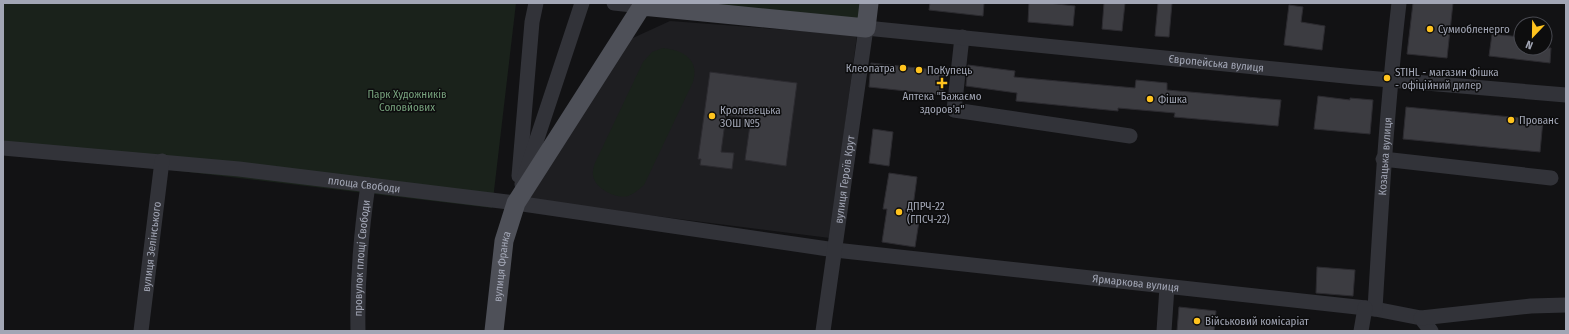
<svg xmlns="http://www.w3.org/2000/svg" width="1569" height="334" viewBox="0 0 1569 334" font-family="'Fira Sans Condensed',sans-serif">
  <rect width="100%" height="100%" fill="#121214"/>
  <path fill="#1e1e21" d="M670 21 857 35 830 238 529 200 622 43Z"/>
  <g fill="#1a221b">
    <path d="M3 3H516L492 208 3 150Z"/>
    <path d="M675 3H866L863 23Z"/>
    <path d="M663 48C683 50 700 60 693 82L644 185C639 189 634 194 628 196 617 199 598 190 594 179 592 174 593 168 595 163L643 62 652 52Z"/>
  </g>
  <g fill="#3c3c41" stroke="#2c2b30">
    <path d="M930 3H984L983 16 929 10Z"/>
    <path d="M1029 3H1048L1075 6 1073 26 1028 22Z"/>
    <path d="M1104 3H1125L1122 31 1102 29Z"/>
    <path d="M1158 3H1172L1169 37 1155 36Z"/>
    <path d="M1413 3H1453L1447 58 1407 54Z"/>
    <path d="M1289 5 1303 7 1301 22 1325 26 1322 50 1284 45Z"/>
    <path d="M1492 34 1521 37V48H1551L1550 63 1489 56Z"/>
    <path d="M871 63 945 71 943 95 869 87Z"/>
    <path d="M968 65 1015 71 1014 77 1135 88 1136 80 1167 83V90L1281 100 1278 126 1174 117 1175 113 1118 108V111L1016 101 1017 93 966 86Z"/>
    <path d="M710 72 797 83 786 166 745 160 751 118 726 115 721 152 734 153 732 169 700 165 701 159H698Z"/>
    <path d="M1318 96 1350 100V98L1373 100 1370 134 1314 129Z"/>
    <path d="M1406 107 1543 120 1540 152 1403 139Z"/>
    <path d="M873 129 893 132 889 166 869 163Z"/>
    <path d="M889 173 917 177 912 214 920 215 915 247 882 242 887 209H883Z"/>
    <path d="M1317 267 1355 270 1353 296 1316 293Z"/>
    <path d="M1179 307 1216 311 1214 331H1177Z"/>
  </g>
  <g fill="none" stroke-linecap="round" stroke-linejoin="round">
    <g stroke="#323339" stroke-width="15">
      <path d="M614 3 642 6"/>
      <path d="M962 37 954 110 1130 136"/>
      <path id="s1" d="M3 148 239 169 516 203 835 250 1375 309 1421 318 1431 331"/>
      <path d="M1383 159 1551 178"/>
      <path d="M519 176 532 22 536 3"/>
      <path d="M522 184 582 3"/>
      <path id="s2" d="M1375 309C1381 207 1387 105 1399 3"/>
      <path d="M1421 318 1531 306 1566 305"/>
      <path id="s3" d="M141 331 162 161"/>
      <path id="s4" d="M358 331C357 282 361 233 368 185"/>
      <path id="s5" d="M823 331 866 28 1355 77 1566 95"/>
      <path d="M1164 331 1167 287"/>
      <path d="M1361 331 1365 308"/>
    </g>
    <path stroke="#4e5058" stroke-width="19" id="s6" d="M494 331 504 241 516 203 642 6 866 28 869 3"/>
  </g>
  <g fill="#ffc31e" stroke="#0d0d0e" stroke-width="1.5">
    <circle cx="1430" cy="29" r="4"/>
    <circle cx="903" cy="68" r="4"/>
    <circle cx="919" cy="70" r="4"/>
    <circle cx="1387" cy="78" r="4"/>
    <path d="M940 77h4v4h4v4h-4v4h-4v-4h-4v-4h4z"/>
    <circle cx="1150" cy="99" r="4"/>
    <circle cx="712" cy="116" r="4"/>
    <circle cx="1511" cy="120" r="4"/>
    <circle cx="899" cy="212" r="4"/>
    <circle cx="1197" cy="321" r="4"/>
  </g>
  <g text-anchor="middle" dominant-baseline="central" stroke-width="3" stroke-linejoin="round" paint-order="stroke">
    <g font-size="11" fill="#a2a6b5" stroke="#0d0d0e" text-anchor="start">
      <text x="1438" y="29">Сумиобленерго</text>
      <text x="895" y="68" text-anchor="end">Клеопатра</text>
      <text x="927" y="70">ПоКупець</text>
      <text x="1395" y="72">STIHL - магазин Фішка<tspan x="1395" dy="13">- офіційний дилер</tspan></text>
      <text x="942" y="96" text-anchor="middle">Аптека "Бажаємо<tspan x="942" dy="13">здоров'я"</tspan></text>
      <text x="1158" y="99">Фішка</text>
      <text x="720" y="110">Кролевецька<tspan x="720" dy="13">ЗОШ №5</tspan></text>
      <text x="1519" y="120">Прованс</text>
      <text x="907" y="206">ДПРЧ-22<tspan x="907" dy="13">(ГПСЧ-22)</tspan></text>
      <text x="1205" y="321">Військовий комісаріат</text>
    </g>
    <g font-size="11" fill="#a2a6b5" stroke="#0d0d0e">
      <text stroke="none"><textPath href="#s5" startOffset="658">Європейська вулиця</textPath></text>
      <text stroke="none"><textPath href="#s2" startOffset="153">Козацька вулиця</textPath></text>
      <text stroke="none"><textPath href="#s5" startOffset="153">вулиця Героїв Крут</textPath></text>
      <text stroke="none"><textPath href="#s1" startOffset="363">площа Свободи</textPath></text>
      <text stroke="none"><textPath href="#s3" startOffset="85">вулиця Зелінського</textPath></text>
      <text stroke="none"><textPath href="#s4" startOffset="73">провулок площі Свободи</textPath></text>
      <text stroke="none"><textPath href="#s6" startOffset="65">вулиця Франка</textPath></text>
      <text stroke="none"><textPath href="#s1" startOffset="1141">Ярмаркова вулиця</textPath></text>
    </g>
    <g font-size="11" fill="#77a27d" stroke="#0d0d0e">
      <text x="407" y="94">Парк Художників<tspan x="407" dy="13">Соловйових</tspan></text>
    </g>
  </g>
  <rect width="1569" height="334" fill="none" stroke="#a2a6b5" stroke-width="8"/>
  <g transform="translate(1533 36) rotate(202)"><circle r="19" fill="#0d0d0e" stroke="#494a51"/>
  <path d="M0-3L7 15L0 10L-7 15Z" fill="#ffc31e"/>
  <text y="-6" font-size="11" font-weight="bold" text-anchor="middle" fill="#a2a6b5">N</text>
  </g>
</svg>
